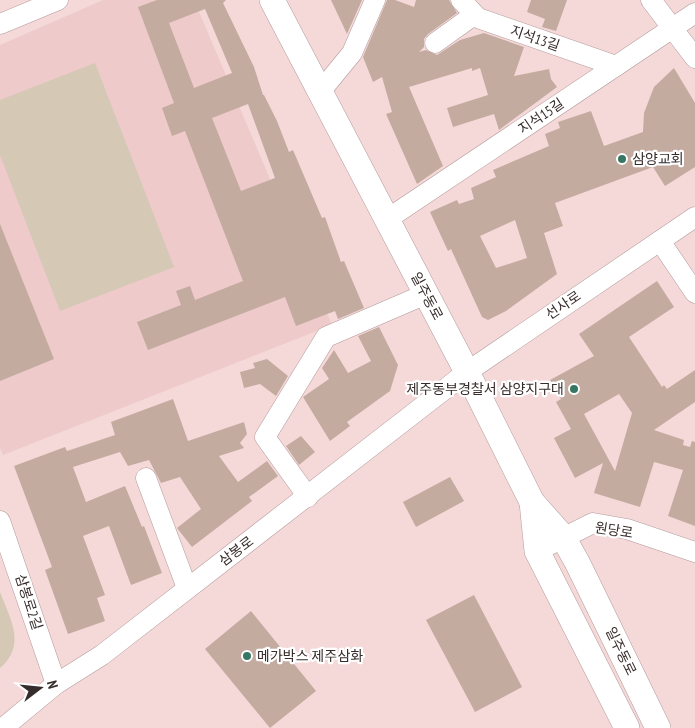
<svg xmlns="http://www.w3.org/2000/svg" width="695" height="728" viewBox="0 0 695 728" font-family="'PT Sans Narrow','Noto Sans KR',sans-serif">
  <rect width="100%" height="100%" fill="#f5d9d9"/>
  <path fill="#eecacb" d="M103 0H194L332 325 3 455 0 448V45Z"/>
  <g fill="#d5c8b5">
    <path d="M95 63 174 267 60 311 0 155V100Z"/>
    <path d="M0 592C10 619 27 645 0 668Z"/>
  </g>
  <g fill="#c3aba0" fill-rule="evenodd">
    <path d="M157 0H226L223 3 254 67 263 95H264L277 121 289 152 293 150 322 218 325 217 341 262 344 261 364 308 338 319 335 311 296 326 285 297 148 350 137 322 181 305 176 291 190 286 195 300 243 281 185 131 172 136 162 108 174 103 138 7ZM205 9 232 73 194 88 169 23ZM248 104 275 178 241 191 212 118Z"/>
    <path d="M331 0H362L347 34Z"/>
    <path d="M387 0H395L414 7 416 0H449L457 13 428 34 424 39V47L419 52 426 50 437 55 460 40 484 33 524 47 514 76 549 69 551 79 557 87 499 130 494 114 453 127 447 108 488 95 480 68 472 71V68L409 87 443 166 417 184 386 114 392 112 382 77 373 82 363 57Z"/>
    <path d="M531 0H567L556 31 542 27 545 19 527 12Z"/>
    <path d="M674 68 695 103V167L665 186 653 167 555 203 563 226 544 233 557 274 506 311 488 320 482 317 451 249 448 251 430 212 457 200 459 204 474 199 471 188 496 177 493 170 549 146 545 134 560 128 558 122 591 111 604 146 643 132 644 113 654 87ZM515 220 527 258 496 268 480 236Z"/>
    <path d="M0 224 54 359 0 381Z"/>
    <path d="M657 281 674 307 629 337 662 387 664 385 667 389 695 370V402L654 430 684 440 683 445 690 447 692 441 695 442V526L668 516 683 470 654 462 640 507 594 493 603 463 575 478 554 438 571 429 556 402 561 399 550 380 594 356 579 334ZM619 394 632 413 615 471 584 414Z"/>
    <path d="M379 327 398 365 390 391 347 422 350 426 330 441 303 397 329 379 322 368 334 350 348 373 371 361 358 336Z"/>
    <path d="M267 359 288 376 276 396 260 384 244 388 240 372 255 368 253 363Z"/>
    <path d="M173 399 188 441 244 422 247 434 240 443 244 448 219 456 238 482 267 461 278 476 249 497 252 501 192 547 177 528 201 509 180 477 161 483 149 460 128 466 120 452 73 467 86 502 125 486 142 527 144 526 162 573 131 585 109 526 83 536 105 595 97 598 105 621 68 634 45 570 52 567 14 466 65 447 67 451 115 435 111 422Z"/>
    <path d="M301 436 315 452 299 465 286 446Z"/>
    <path d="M450 477 464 501 416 527 403 502Z"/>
    <path d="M474 595 522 687 475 712 426 620Z"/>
    <path d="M251 611 316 691 270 728 205 649Z"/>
  </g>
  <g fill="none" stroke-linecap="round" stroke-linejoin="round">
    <g stroke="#b59a9b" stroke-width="21">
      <g id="minor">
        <path d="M461 0 478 18 616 66"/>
        <path d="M651 0 695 58"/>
        <path d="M0 24 58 0"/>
        <path d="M435 43 474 15"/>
        <path d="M320 92 352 53 375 0"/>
        <path d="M386 220 695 13"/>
        <path d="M660 241 695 293"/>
        <path d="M146 478 187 588"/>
        <path d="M308 497 265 437 326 337 426 294"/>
        <path d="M0 521 56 684"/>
        <path d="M537 551 593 523 627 529 695 552"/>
        <path d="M3 728 56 684 102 655 467 372 695 217"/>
      </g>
    </g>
    <g stroke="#b59a9b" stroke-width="26">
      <g id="major">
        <path d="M272 0 467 372 532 502 563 537 578 564 658 728"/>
        <path d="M532 502 537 551 627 728"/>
      </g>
    </g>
    <use href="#minor" stroke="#fff" stroke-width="20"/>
    <use href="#major" stroke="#fff" stroke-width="25"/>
  </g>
  <g fill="#367663" stroke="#fff" stroke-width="2">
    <circle cx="622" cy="159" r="5"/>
    <circle cx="574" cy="389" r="5"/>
    <circle cx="247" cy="656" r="5"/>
  </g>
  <g text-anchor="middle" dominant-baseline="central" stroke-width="4.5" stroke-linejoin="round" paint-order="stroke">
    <g font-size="14" fill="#372c2c" stroke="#fff">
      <text transform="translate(535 38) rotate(19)">지석13길</text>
      <text transform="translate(541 116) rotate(-34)">지석15길</text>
      <text transform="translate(427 296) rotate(62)">일주동로</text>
      <text transform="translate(563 305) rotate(-34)">선사로</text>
      <text transform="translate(614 530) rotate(9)">원당로</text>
      <text transform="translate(236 551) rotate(-37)">삼봉로</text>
      <text transform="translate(29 602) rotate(72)">삼봉로2길</text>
      <text transform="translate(621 651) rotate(64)">일주동로</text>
    </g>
    <g font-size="14" fill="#372c2c" stroke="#fff" text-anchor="start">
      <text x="632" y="159">삼양교회</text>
      <text x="564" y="389" text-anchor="end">제주동부경찰서 삼양지구대</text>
      <text x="257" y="656">메가박스 제주삼화</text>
    </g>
  </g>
  <g transform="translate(40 688) rotate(74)" stroke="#ffffff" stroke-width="4" paint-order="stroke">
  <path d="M0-4L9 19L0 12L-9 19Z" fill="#372c2c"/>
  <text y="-8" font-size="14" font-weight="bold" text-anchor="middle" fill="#372c2c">N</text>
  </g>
</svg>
